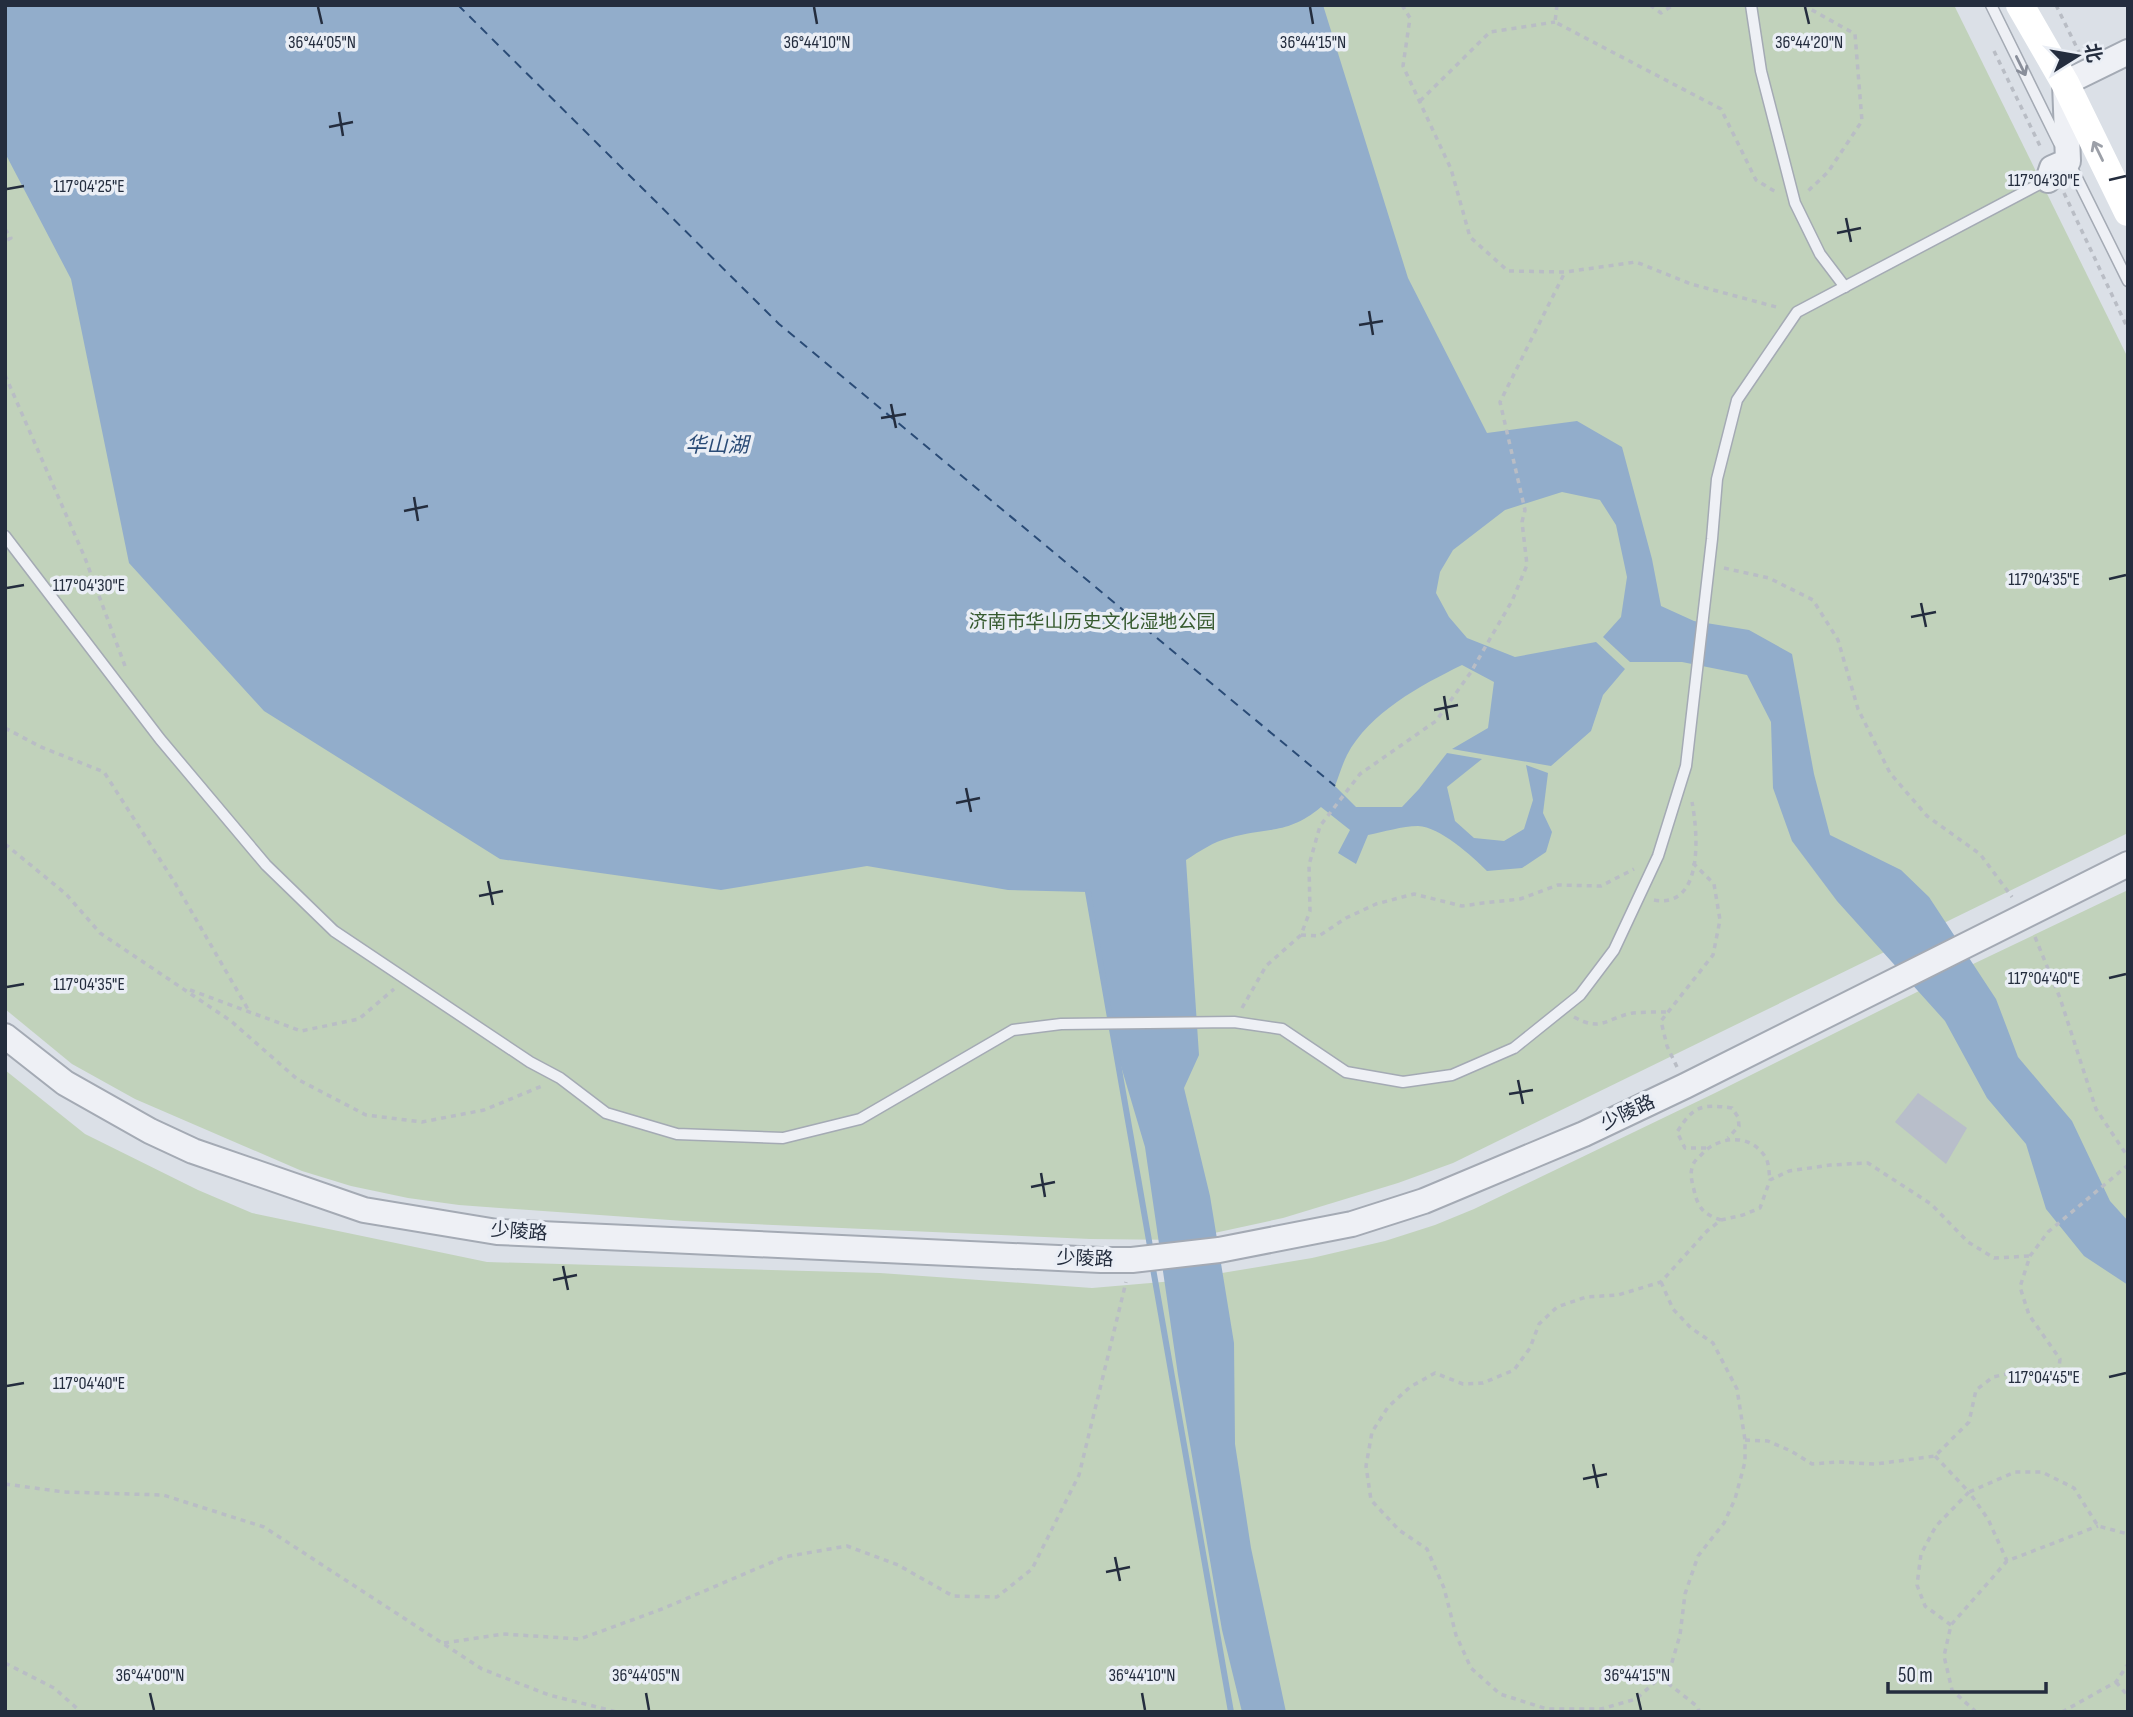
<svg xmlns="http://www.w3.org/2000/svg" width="2133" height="1717" viewBox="0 0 2133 1717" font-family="'Sofia Sans Condensed','Noto Sans SC',sans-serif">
  <rect width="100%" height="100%" fill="#dbe0e7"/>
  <g fill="#c1d2bb">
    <path d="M5 5H1954L2128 358V833L1453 1163 1398 1183 1283 1218 1182 1240 1090 1239 684 1221 459 1205 408 1198 351 1186 302 1171 135 1099 72 1064 5 1009Z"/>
    <path d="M2128 890V1712H5V1070L85 1134 198 1190 252 1213 487 1262 880 1273 1092 1288 1174 1281 1312 1258 1385 1241 1435 1225 1474 1209 1715 1093 1971 965Z"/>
  </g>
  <path fill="#92adcb" d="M5 5H1323L1408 278 1487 433 1577 421 1622 447 1652 559 1661 606 1694 621 1749 630 1792 654 1814 774 1830 835 1901 870 1929 897 1996 999 2018 1057 2072 1121 2110 1201 2128 1221V1285L2084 1256 2046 1209 2026 1144 1987 1098 1945 1021 1837 901 1792 841 1773 788 1771 722 1747 675 1682 662H1630L1603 637 1621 617 1627 577 1616 525 1600 500 1562 492 1505 510 1453 550 1440 572 1436 593 1449 617 1467 638 1515 657 1596 642 1625 669 1603 695 1591 731 1551 766 1452 749 1488 728 1494 682 1462 665C1421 685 1369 713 1347 755 1342 765 1339 776 1335 786L1356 807H1402L1419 789 1447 753 1482 759 1447 787 1455 821 1474 838 1504 841 1524 829 1533 800 1526 765 1548 773 1543 813 1552 832 1546 852 1522 868 1487 871C1472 856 1440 827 1418 826 1402 826 1384 832 1368 835L1356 864 1338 853 1350 830 1321 807C1288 835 1267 827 1229 838 1213 842 1200 851 1186 860L1199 1055 1184 1088 1210 1196 1234 1343 1235 1444 1251 1548 1286 1712H1242L1222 1630 1178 1375 1145 1147 1115 1046 1088 892 1008 890 867 866 721 890 500 859 264 711 129 563 71 279 5 153Z"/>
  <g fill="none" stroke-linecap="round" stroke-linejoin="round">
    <g stroke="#92adcb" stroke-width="6">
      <path d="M1088 892 1151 1252"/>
      <path d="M1152 1263 1231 1712"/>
    </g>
    <path stroke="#2a4b76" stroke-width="2" stroke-dasharray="9 7" stroke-linecap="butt" d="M458 5 779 324 1335 786"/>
  </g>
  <path fill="#b8beca" d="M1918 1093 1967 1128 1946 1164 1895 1122Z"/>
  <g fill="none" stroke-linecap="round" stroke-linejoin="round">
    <g stroke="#a4aab4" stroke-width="13">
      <g id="service">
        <path d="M1751 5 1761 71 1795 203 1820 254 1845 287"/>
        <path d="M1991 5 2059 143"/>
        <path d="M2069 162 2128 281"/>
        <path d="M5 536 160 739 266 865 334 931 530 1062 560 1078 606 1113 677 1134 783 1138 860 1119 1013 1030 1061 1024 1234 1022 1282 1029 1346 1072 1403 1082 1452 1075 1514 1048 1580 995 1614 950 1658 856 1686 766 1712 539 1717 479 1737 400 1797 312 2047 180"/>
      </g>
    </g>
    <g stroke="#a4aab4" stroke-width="28">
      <g id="tertiary">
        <path d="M2048 180 2052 168 2068 161 2065 83 2128 52"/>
        <path d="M5 1036 65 1083 150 1131 193 1151 364 1210 497 1232 1101 1260H1132L1219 1250 1352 1224 1424 1201 1584 1134 1685 1086 2128 864"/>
      </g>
    </g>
    <g stroke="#b9bdc5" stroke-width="3.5" stroke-dasharray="5 5" stroke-linecap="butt">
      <path d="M1402 5 1410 18 1403 66 1451 169 1470 237 1508 271 1565 272 1636 262 1691 284 1780 308"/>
      <path d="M1557 5 1555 22 1721 109 1756 180 1776 192"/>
      <path d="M1650 5 1661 13 1673 5"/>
      <path d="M1803 5 1855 34 1862 121 1828 172 1807 192"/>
      <path d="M2056 5 2079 52"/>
      <path d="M1994 51 2041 148"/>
      <path d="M1420 101 1490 32 1555 22"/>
      <path d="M2064 193 2128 329"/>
      <path d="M5 229 11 238 5 241"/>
      <path d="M5 375 85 558 125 666"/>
      <path d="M1724 568 1769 578 1813 600 1838 640 1858 709 1890 773 1927 816 1980 854 2012 897"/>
      <path d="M5 728 41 747 104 772 175 883 249 1011"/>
      <path d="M5 844 66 894 100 933 231 1021 297 1079 366 1115 422 1122 484 1110 542 1086"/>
      <path d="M1654 900C1704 909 1698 833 1692 802"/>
      <path d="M1301 935 1319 936 1346 918 1376 904 1414 894 1462 906 1483 903 1520 899 1558 885 1601 886 1634 869"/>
      <path d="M2035 937 2060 998 2096 1109 2128 1157"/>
      <path d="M190 990 301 1031 359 1019 394 989"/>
      <path d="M1242 1008 1266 966 1301 935 1310 911 1309 865 1320 826 1360 774 1436 721 1471 672 1491 637 1512 601 1527 565 1522 522 1525 510 1500 402 1565 272"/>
      <path d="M1574 1017C1602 1033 1608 1017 1633 1013 1644 1012 1656 1012 1667 1012"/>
      <path d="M1677 1067 1667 1046 1661 1021 1713 955 1720 920 1714 884 1693 863"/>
      <path d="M1706 1148H1685L1677 1132C1694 1105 1702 1104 1732 1108L1738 1117 1739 1126 1728 1138"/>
      <path d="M1721 1220C1703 1214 1698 1208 1694 1190 1692 1182 1690 1175 1692 1168 1693 1162 1697 1159 1701 1155 1719 1135 1751 1133 1766 1158 1769 1164 1769 1173 1770 1180"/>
      <path d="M1661 1282 1673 1309 1691 1328 1713 1343 1737 1389 1745 1440V1462L1735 1499 1724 1523 1698 1556 1685 1594 1680 1635 1670 1669 1636 1699 1601 1709H1547L1500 1694 1471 1668 1456 1635 1444 1588 1427 1549 1399 1530 1371 1500 1366 1466 1372 1432 1388 1407 1410 1387 1435 1373 1463 1384 1483 1383 1514 1370 1530 1348 1539 1324 1557 1307 1586 1297 1618 1295 1661 1282 1707 1231 1721 1220 1743 1215 1760 1208 1770 1180 1789 1171 1830 1165 1868 1163 1931 1204 1968 1242 1994 1258 2030 1256"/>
      <path d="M1745 1440 1768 1441 1791 1451 1812 1464 1837 1462 1876 1464 1935 1456 1969 1422 1976 1390 1993 1377 2016 1372 2041 1383 2058 1375 2060 1359 2029 1315 2020 1287 2030 1256 2048 1232 2128 1165"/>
      <path d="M1935 1456 1969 1492 2015 1472H2042L2074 1488 2098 1526 2128 1534"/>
      <path d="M5 1484 64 1492 163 1495 264 1527 482 1669 549 1695 617 1712"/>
      <path d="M1951 1625 1925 1606 1917 1585 1921 1554 1936 1526 1969 1492 1988 1519 2007 1561"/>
      <path d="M444 1643 503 1634 580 1639 662 1609 784 1557 847 1546 898 1565 953 1596 997 1597 1032 1569 1079 1475 1126 1282"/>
      <path d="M5 1663 54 1688 81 1712"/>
      <path d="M1660 1677 1698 1707 1699 1712"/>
      <path d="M2116 1682 2128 1696"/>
      <path d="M1976 1712 1952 1690 1944 1656 1951 1625 2007 1561 2098 1526"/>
      <path d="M2062 1712 2116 1682 2128 1664"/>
    </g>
    <use href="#service" stroke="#eef0f5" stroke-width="10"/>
    <use href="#tertiary" stroke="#eef0f5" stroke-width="24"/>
    <path stroke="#fff" stroke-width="28" d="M2020 5 2065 83 2128 212"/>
  </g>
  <defs><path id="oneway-shaft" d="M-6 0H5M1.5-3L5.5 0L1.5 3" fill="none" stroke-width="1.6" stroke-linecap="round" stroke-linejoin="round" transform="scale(1.75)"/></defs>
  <use stroke="#898e9a" href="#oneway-shaft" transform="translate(2021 66) rotate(64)"/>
  <use stroke="#9ca0a8" href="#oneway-shaft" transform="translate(2098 151) rotate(-116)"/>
  <path fill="none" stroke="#242d3e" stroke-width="2.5" d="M318 7 322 24M814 7 817 24M1310 7 1313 24M1805 7 1809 24M339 112 343 136M329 127 353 122M2109 180 2126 176M7 189 24 186M1846 218 1851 242M1837 233 1861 228M1369 311 1373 335M1359 325 1383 321M891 404 896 428M881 418 906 414M414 497 418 521M404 511 428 506M2109 579 2126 575M7 588 24 585M1921 603 1926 627M1911 617 1936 612M1444 696 1448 720M1434 710 1458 705M966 788 971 812M956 803 980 798M488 881 493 905M479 896 503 891M2109 978 2126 974M7 987 24 984M1518 1080 1523 1104M1509 1094 1533 1090M1041 1173 1045 1197M1031 1187 1055 1182M563 1266 568 1290M553 1280 577 1275M2109 1377 2126 1373M7 1386 24 1383M1593 1464 1598 1488M1583 1479 1607 1474M1115 1557 1120 1581M1106 1572 1130 1567M150 1693 154 1710M646 1693 649 1710M1142 1693 1145 1710M1637 1693 1641 1710"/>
  <g text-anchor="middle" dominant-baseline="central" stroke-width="7" stroke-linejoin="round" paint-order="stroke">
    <g font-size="19" fill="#375b30" stroke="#eaeef5">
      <text x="1092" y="622">济南市华山历史文化湿地公园</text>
    </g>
    <g font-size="19" fill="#242d3e" stroke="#eaeef5">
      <text transform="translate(1628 1113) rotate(-25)">少陵路</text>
      <text transform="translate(519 1232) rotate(4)">少陵路</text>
      <text transform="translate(1085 1259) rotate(2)">少陵路</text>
    </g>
    <g font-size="21" font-style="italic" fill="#2a4b76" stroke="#eaeef5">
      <text x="717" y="445">华山湖</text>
    </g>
  </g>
  <g font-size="18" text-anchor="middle" fill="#242d3e" stroke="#eaeef5" stroke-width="7" stroke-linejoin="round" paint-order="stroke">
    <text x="322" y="48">36°44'05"N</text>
    <text x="817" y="48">36°44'10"N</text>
    <text x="1313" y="48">36°44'15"N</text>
    <text x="1809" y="48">36°44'20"N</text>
    <text x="2044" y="186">117°04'30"E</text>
    <text x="89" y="192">117°04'25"E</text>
    <text x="2044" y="585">117°04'35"E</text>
    <text x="89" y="591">117°04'30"E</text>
    <text x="2044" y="984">117°04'40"E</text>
    <text x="89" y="990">117°04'35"E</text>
    <text x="2044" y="1383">117°04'45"E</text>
    <text x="89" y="1389">117°04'40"E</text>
    <text x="150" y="1681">36°44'00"N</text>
    <text x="646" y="1681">36°44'05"N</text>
    <text x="1142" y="1681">36°44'10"N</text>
    <text x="1637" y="1681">36°44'15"N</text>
  </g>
  <rect width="2133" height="1717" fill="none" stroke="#242d3e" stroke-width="14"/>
  <g transform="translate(2077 56) rotate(79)" stroke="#eaeef5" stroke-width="5" paint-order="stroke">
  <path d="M0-5L12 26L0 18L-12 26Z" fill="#242d3e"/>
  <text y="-10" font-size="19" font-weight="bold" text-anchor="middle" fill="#242d3e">北</text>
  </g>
  <path d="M1888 1682v10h158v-10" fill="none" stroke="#242d3e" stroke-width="3.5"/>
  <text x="1898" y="1682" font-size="21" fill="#242d3e" stroke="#eaeef5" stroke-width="5" paint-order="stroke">50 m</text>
</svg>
